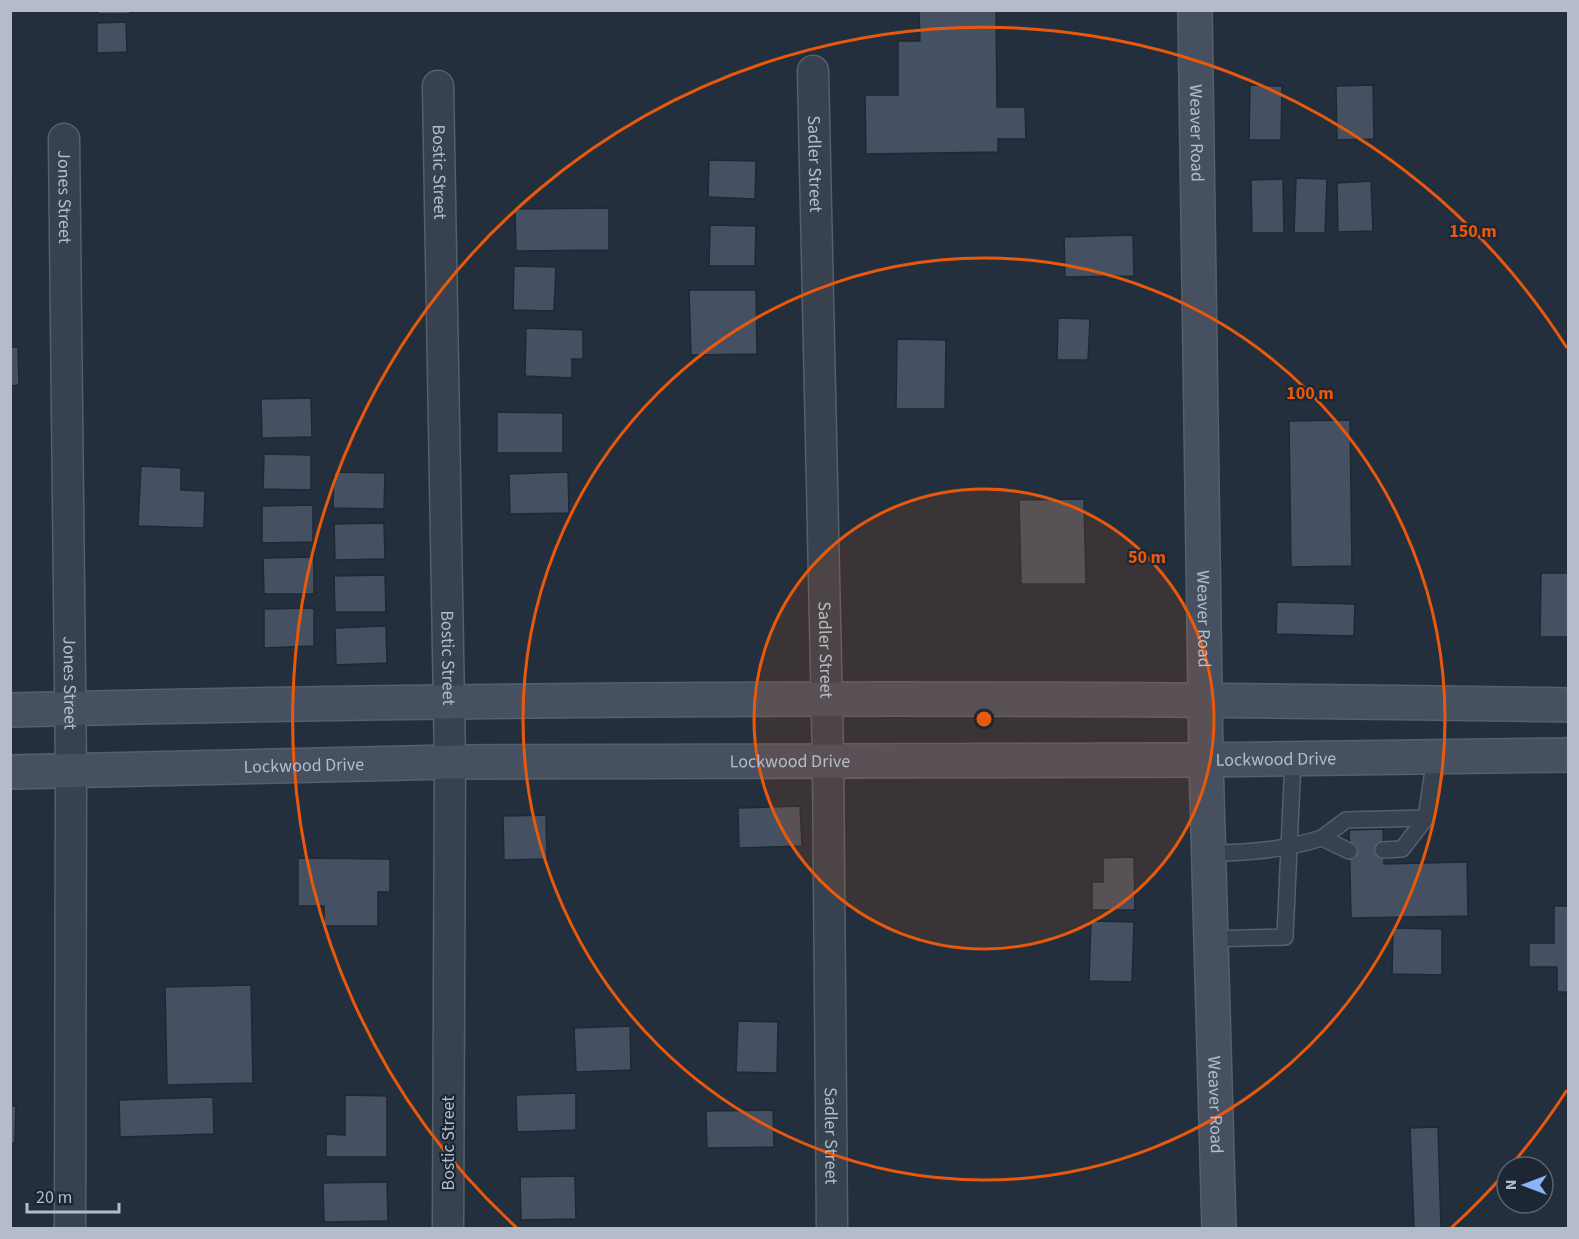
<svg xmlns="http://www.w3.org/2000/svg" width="1579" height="1239" viewBox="0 0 1579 1239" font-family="'Source Sans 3',sans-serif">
  <rect width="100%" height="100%" fill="#242f3e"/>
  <g fill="#455162" stroke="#1f2835" stroke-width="1.5">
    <rect x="98" y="10" width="32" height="4"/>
    <path d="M919 10H996L997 107H1025L1026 139H998V152L866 154 865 95H898V41H920Z"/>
    <path d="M126 22 127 52 97 53V23Z"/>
    <path d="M1250 85 1282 86 1281 140H1249Z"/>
    <path d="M1373 85 1374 139 1337 140 1336 86Z"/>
    <path d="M709 160 756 161 755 199 708 197Z"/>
    <rect x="10" y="175" width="2" height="38"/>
    <path d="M1296 178 1327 179 1325 233H1294Z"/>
    <path d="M1283 179 1284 233H1252L1251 180Z"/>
    <path d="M1371 181 1373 231 1338 232 1337 183Z"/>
    <path d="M609 208V250L516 251 515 209Z"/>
    <path d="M710 225 756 226 755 266H709Z"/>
    <path d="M1133 235 1134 276 1065 277 1064 237Z"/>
    <path d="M514 266 556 267 554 311 513 310Z"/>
    <path d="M689 290H756L757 354 691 355Z"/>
    <path d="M1058 318 1090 319 1088 360H1057Z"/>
    <path d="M526 328 583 330V359H572V378L525 376Z"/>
    <path d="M897 339 946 340 945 409H896Z"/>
    <path d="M10 347H18L19 385 10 386Z"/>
    <path d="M311 398 312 437 262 438 261 399Z"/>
    <path d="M497 412 563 413V453H497Z"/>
    <path d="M1350 420 1352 566 1291 567 1289 421Z"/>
    <path d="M264 454 311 455V490L263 489Z"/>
    <path d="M141 466 181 468V490L205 491 204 528 138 526Z"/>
    <path d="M334 472 385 473 384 509 333 508Z"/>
    <path d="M568 472 569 513 510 514 509 474Z"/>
    <path d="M1084 499 1086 584H1021L1019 500Z"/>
    <path d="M313 505V542L262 543V506Z"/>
    <path d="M384 523 385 559 335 560 334 524Z"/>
    <path d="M314 557V594H264L263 558Z"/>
    <path d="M1541 573H1568V637H1540Z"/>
    <path d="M385 575 386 612H335L334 576Z"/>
    <path d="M1277 602 1355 604 1354 636 1276 634Z"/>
    <path d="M314 608V646L264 648V609Z"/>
    <path d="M386 626 387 663 336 665 335 628Z"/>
    <path d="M800 806 802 846 739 848 738 808Z"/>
    <path d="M546 815 547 859 504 860 503 816Z"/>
    <path d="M1383 829 1384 864 1467 862 1468 916 1351 918 1349 830Z"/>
    <path d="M1134 857 1135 910H1092V882H1103V858Z"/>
    <path d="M298 858 390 859V892H378V926H324V906H298Z"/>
    <path d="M1554 906H1568V992H1557V967H1529V943H1554Z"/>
    <path d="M1091 921 1134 922 1132 982 1089 981Z"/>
    <path d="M1393 928 1442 929V975L1392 974Z"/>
    <path d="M251 985 253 1083 167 1085 165 987Z"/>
    <path d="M738 1021 778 1022 777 1073 736 1072Z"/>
    <path d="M630 1026 631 1070 576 1072 574 1028Z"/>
    <path d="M576 1093V1130L517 1132 516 1095Z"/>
    <path d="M345 1095 387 1096V1157H326V1134L345 1135Z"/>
    <path d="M213 1097 214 1134 120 1137 119 1100Z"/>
    <path d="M10 1106H16L15 1143H10Z"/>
    <path d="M773 1110 774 1147 707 1148 706 1111Z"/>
    <path d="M1438 1127 1441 1228H1414L1410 1128Z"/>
    <path d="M575 1176 576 1219 521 1220 520 1177Z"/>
    <path d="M387 1182 388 1221 324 1222 323 1183Z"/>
  </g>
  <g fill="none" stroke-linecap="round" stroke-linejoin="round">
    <g stroke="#565f6c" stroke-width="18">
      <g id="lane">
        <path d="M1322 838 1346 820 1426 818"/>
        <path d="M1383 850 1402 849 1426 818 1435 757"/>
        <path d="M1209 853C1249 853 1283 850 1322 838L1349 851"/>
        <path d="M1211 939 1285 937 1293 759"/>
      </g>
    </g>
    <g stroke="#565f6c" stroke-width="33">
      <g id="street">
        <path id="s1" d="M813 71 828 759 832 1228"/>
        <path id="s2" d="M438 86 450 762 448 1228"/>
        <path id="s3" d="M64 139 71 771 70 1228"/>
      </g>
    </g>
    <g stroke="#565f6c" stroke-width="36">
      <g id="secondary">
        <path id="s4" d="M1195 10 1206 760 1219 1228"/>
        <path d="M10 710C530 697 1049 696 1568 705"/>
        <path id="s5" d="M10 772 450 762 1206 760 1568 755"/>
      </g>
    </g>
    <use href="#lane" stroke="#38414e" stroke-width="15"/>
    <use href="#street" stroke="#38414e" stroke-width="30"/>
    <use href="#secondary" stroke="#465061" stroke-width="33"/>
  </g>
  <circle cx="984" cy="719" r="230" fill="#e8590c" fill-opacity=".12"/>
  <g fill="none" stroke="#e8590c" stroke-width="3">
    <circle cx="984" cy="719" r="230"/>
    <circle cx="984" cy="719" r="461"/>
    <path d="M1567 1090A691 691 0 0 1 1513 1163M1506 1172A691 691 0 0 1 1451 1228M517 1228A691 691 0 1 1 1567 348"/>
  </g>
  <g text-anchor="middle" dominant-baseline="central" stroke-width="4.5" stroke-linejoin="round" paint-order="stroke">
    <g font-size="18" fill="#b4bcc9" stroke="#1d2633">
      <text stroke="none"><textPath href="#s4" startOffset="123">Weaver Road</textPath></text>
      <text stroke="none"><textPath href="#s1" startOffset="93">Sadler Street</textPath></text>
      <text stroke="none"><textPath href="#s2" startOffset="86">Bostic Street</textPath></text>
      <text stroke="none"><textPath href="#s3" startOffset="58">Jones Street</textPath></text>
      <text stroke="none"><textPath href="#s4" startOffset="609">Weaver Road</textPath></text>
      <text stroke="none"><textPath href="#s1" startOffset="579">Sadler Street</textPath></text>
      <text stroke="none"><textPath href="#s2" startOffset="572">Bostic Street</textPath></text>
      <text stroke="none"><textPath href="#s3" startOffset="544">Jones Street</textPath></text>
      <text stroke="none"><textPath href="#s5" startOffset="780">Lockwood Drive</textPath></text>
      <text stroke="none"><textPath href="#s5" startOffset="1266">Lockwood Drive</textPath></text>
      <text stroke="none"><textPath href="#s5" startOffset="294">Lockwood Drive</textPath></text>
      <text stroke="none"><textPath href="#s4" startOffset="1095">Weaver Road</textPath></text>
      <text stroke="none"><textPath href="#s1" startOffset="1065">Sadler Street</textPath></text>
      <text transform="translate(448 1143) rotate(-90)">Bostic Street</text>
    </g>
  </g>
  <circle cx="984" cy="719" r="9" fill="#e8590c" stroke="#1d2633" stroke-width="3"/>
  <g font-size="18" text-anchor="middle" font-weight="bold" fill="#e8590c" stroke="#1d2633" stroke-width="4.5" stroke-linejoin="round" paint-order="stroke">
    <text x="1473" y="237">150 m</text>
    <text x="1310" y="399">100 m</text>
    <text x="1147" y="563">50 m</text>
  </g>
  <rect width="1579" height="1239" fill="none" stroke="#b4bcc9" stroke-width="24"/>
  <g transform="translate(1525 1185) rotate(270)"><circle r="28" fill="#1d2633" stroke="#59626f" stroke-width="1.5"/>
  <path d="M0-4.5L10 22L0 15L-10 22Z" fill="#8ab4f8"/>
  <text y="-9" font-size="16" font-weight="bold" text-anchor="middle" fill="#b4bcc9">N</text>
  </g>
  <path d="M27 1203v9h92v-9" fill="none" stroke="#b4bcc9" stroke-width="3"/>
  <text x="36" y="1203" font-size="18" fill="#b4bcc9" stroke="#1d2633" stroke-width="4.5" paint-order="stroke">20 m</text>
</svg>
